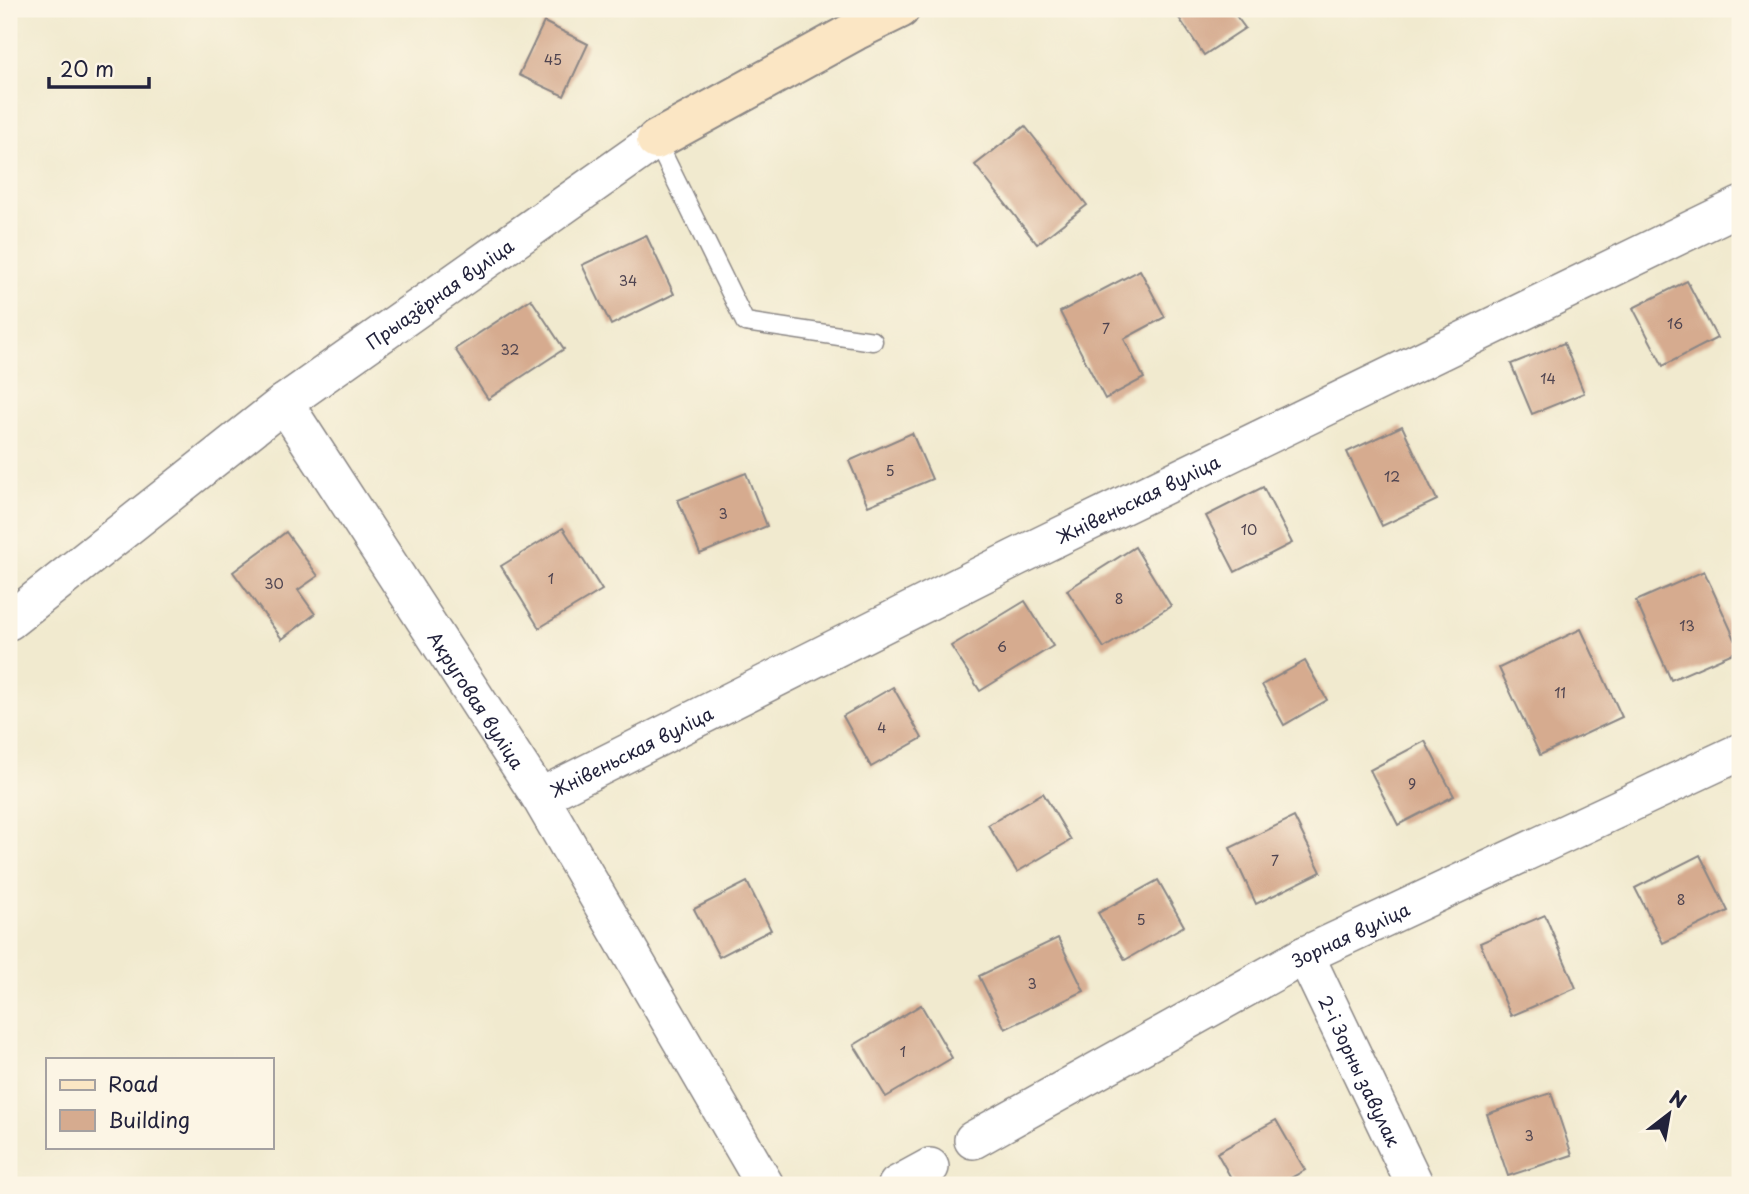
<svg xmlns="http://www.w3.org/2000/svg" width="1749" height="1194" viewBox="0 0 1749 1194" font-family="'Playpen Sans',sans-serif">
  <rect width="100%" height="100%" fill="#fcf5e5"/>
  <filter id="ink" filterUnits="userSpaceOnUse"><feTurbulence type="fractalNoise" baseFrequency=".0143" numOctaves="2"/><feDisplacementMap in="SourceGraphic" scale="14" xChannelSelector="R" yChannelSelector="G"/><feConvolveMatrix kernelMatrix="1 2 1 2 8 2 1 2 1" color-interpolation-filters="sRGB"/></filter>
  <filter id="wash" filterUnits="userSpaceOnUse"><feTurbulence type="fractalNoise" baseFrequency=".00686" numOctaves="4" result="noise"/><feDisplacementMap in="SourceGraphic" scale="28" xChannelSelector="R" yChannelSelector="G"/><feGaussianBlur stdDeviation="1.57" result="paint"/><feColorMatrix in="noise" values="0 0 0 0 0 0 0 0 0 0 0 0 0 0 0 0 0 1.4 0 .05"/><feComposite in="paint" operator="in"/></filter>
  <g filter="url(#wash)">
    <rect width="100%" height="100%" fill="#f1eacf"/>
    <g id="blocks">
      <g fill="#d6ab8f">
        <path d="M1173 9H1231L1245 28 1204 55Z"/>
        <path d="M544 22 588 44 564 96 519 75Z"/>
        <path d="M1025 126 1087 205 1037 244 975 165Z"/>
        <path d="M646 235 674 294 611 325 582 265Z"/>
        <path d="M1140 270 1165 317 1124 339 1144 378 1105 399 1060 312Z"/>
        <path d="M1687 281 1717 338 1663 366 1633 308Z"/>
        <path d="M531 299 564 349 488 399 455 349Z"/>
        <path d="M1564 343 1584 393 1532 414 1511 364Z"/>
        <path d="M1402 426 1437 500 1382 526 1347 452Z"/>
        <path d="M912 433 932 479 868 506 849 461Z"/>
        <path d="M746 473 767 526 700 554 678 500Z"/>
        <path d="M1263 487 1292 543 1235 572 1206 516Z"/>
        <path d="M563 528 602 590 539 628 501 566Z"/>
        <path d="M286 532 318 576 298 590 315 614 282 639 233 572Z"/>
        <path d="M1135 547 1171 606 1104 648 1067 590Z"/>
        <path d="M1704 571 1740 650 1671 680 1636 601Z"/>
        <path d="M1025 601 1053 646 980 691 951 646Z"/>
        <path d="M1581 629 1622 717 1540 755 1499 668Z"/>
        <path d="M1305 661 1327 700 1284 725 1262 685Z"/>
        <path d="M893 687 922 738 871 767 843 716Z"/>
        <path d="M1425 741 1454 796 1398 825 1370 770Z"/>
        <path d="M1043 793 1071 840 1017 872 988 825Z"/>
        <path d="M1294 817 1321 872 1256 904 1230 848Z"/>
        <path d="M1700 855 1728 911 1663 943 1635 888Z"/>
        <path d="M1158 880 1184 926 1125 960 1098 913Z"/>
        <path d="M747 882 771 930 719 957 694 909Z"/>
        <path d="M1545 915 1576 988 1511 1016 1480 943Z"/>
        <path d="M1058 938 1084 991 1005 1029 979 976Z"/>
        <path d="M921 1005 952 1058 886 1097 854 1045Z"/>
        <path d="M1551 1093 1572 1155 1508 1176 1487 1114Z"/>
        <path d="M1276 1120 1305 1170 1278 1185H1235L1217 1153Z"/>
        <path d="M1740 1177V1185H1719Z"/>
      </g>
    </g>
  </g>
  <g filter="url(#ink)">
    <use href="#blocks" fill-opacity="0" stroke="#8a8685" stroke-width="2"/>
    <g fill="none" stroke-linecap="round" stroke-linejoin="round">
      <g stroke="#8a8685" stroke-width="21">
        <path id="lane" d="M656 140 745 322 873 341"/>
      </g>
      <g stroke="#8a8685" stroke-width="40">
        <g id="street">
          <path id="s1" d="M284 403 540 797 765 1185"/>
          <path id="s2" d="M9 621 284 403 656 140"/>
          <path id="s3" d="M540 797 1015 558 1740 206"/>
          <path id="s4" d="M1305 955 1415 1185"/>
          <path id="s5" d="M973 1140 1305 955 1740 752"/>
          <path d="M897 1185 930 1167"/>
        </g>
      </g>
      <g stroke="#8a8685" stroke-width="42">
        <path id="secondary" d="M656 140 855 31 900 9"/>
      </g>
      <use href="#lane" stroke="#fff" stroke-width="18"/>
      <use href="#street" stroke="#fff" stroke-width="37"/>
      <use href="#secondary" stroke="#fbe6c4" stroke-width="38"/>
    </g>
  </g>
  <g text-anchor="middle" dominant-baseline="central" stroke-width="7" stroke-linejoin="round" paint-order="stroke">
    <g font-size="14" fill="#4f4450">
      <text x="553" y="59">45</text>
      <text x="628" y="280">34</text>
      <text x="1675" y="323">16</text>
      <text x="1106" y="328">7</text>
      <text x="510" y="349">32</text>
      <text x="1548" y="378">14</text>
      <text x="890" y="470">5</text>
      <text x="1392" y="476">12</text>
      <text x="723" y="513">3</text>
      <text x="1249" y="529">10</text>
      <text x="551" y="578">1</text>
      <text x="274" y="583">30</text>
      <text x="1119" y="598">8</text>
      <text x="1687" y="625">13</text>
      <text x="1002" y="646">6</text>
      <text x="1560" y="692">11</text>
      <text x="882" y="727">4</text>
      <text x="1412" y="783">9</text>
      <text x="1275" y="860">7</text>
      <text x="1681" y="899">8</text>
      <text x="1141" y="919">5</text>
      <text x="1032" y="983">3</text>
      <text x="903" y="1051">1</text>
      <text x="1529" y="1135">3</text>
    </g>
    <g font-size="18" fill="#22223b" stroke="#fcf5e5">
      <text stroke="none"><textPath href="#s2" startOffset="541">Прыазёрная вуліца</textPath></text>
      <text stroke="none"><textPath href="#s3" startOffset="668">Жнівеньская вуліца</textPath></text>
      <text stroke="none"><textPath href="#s1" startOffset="354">Акруговая вуліца</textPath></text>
      <text stroke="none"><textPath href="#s3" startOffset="102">Жнівеньская вуліца</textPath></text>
      <text stroke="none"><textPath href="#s5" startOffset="430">Зорная вуліца</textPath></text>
      <text stroke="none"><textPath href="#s4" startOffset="128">2-і Зорны завулак</textPath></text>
    </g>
  </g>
  <rect width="1749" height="1194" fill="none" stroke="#fcf5e5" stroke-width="35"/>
  <rect x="46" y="1058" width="228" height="91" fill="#fcf5e5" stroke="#a5a1a1" stroke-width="2"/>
  <rect x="60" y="1080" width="35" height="10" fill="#fbe6c4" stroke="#a5a1a1" stroke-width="2"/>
  <text x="108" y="1092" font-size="21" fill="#22223b">Road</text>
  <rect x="60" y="1110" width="35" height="21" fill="#d6ab8f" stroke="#a5a1a1" stroke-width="2"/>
  <text x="108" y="1128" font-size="21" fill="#22223b">Building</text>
  <g transform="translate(1669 1114) rotate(31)" stroke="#fcf5e5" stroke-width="5" paint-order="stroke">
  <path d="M0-5L12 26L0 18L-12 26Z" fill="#22223b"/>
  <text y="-10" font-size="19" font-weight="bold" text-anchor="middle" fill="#22223b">N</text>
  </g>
  <path d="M49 77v10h100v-10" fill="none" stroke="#22223b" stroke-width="3.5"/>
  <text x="60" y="77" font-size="21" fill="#22223b" stroke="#fcf5e5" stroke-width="5" paint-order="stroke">20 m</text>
</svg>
